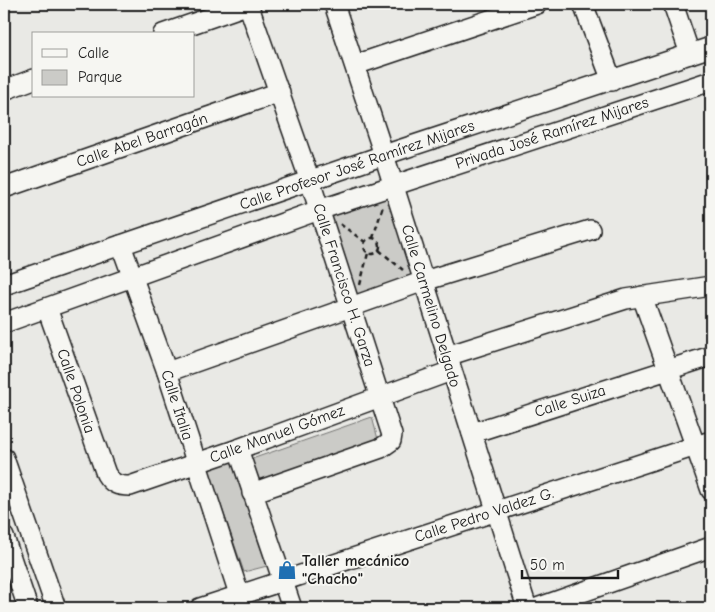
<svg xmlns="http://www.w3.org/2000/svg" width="715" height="612" viewBox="0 0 715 612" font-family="'Comic Neue',sans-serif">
  <rect width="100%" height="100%" fill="#e9e9e5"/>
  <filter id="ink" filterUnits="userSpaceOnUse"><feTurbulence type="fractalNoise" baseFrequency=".02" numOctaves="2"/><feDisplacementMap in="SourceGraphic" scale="10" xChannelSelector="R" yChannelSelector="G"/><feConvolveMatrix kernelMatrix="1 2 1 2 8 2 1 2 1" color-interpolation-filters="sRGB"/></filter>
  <g filter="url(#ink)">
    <g fill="#cbcbc7" stroke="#747472">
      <path d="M387 193 418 282 354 303 325 215Z"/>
      <path d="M372 417 379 443 255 484 249 460Z"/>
      <path d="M231 460 267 566 244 572 208 468Z"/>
    </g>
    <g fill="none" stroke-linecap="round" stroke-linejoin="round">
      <g stroke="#1c1c1c" stroke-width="22">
        <g id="minor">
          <path d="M248 4 310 181 392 435 391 441 381 448 252 493"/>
          <path d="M334 4 384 155 527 608"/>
          <path d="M583 4 612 81"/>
          <path d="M673 4 690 54"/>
          <path d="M163 34 249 4"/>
          <path d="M355 65 537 4"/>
          <path d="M4 90 34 79"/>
          <path d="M4 188 280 92"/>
          <path d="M121 245 167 372 239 594"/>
          <path d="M4 285 384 155 711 47"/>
          <path d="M642 296 711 490"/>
          <path d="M47 308 106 474C112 484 118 486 130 486L238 449 451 371"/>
          <path d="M4 323 319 210 711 81"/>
          <path d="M447 356 626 299 711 286"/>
          <path d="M167 372 424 281 590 230"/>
          <path d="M472 433 711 356"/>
          <path d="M238 449 292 608"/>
          <path d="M4 458 56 608"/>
          <path d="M4 537 28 608"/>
          <path d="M200 608 711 441"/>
          <path d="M537 608 711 547"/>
        </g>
      </g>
      <g stroke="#1c1c1c" stroke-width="2.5" stroke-dasharray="5 4" stroke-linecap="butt">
        <path d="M340 224 365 242"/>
        <circle cx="372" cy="246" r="8"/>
        <path d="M373 238 383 206"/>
        <path d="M379 250 403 270"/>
        <path d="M360 285 368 253"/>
      </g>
      <use href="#minor" stroke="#f6f6f2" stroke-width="19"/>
    </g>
  </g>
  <defs>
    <g id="shop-bare" transform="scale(1.5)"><path d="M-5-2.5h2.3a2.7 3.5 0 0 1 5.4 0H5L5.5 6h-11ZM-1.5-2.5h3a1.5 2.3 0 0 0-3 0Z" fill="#1f6fb2" stroke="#f6f6f2" stroke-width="2.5" paint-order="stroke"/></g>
  </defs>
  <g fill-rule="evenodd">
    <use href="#shop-bare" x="287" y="570"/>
  </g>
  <g text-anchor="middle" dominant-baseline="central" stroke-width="4" stroke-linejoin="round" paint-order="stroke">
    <g font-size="16" fill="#1c1c1c" stroke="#f6f6f2">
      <text transform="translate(552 133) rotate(-18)">Privada José Ramírez Mijares</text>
      <text transform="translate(142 140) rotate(-19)">Calle Abel Barragán</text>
      <text transform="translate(357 165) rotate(-19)">Calle Profesor José Ramírez Mijares</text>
      <text transform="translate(344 285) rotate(72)">Calle Francisco H. Garza</text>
      <text transform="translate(431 306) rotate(73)">Calle Carmelino Delgado</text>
      <text transform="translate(76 391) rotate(71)">Calle Polonia</text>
      <text transform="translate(570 401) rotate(-18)">Calle Suiza</text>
      <text transform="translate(177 405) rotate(72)">Calle Italia</text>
      <text transform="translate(277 434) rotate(-20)">Calle Manuel Gómez</text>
      <text transform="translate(484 515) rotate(-18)">Calle Pedro Valdez G.</text>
    </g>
    <g font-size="16" font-weight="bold" fill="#1c1c1c" stroke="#f6f6f2" text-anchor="start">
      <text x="302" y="561">Taller mecánico<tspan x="302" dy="18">"Chacho"</tspan></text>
    </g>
  </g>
  <rect width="715" height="612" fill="none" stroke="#f6f6f2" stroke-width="20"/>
  <rect x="10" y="10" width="695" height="592" fill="none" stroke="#1c1c1c" stroke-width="2" filter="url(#ink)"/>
  <rect x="32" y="32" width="162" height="65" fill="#f6f6f2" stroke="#9f9f9c"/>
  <rect x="42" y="49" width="25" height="8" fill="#f6f6f2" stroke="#9f9f9c"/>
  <text x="78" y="58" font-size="15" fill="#1c1c1c">Calle</text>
  <rect x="42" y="70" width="25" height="15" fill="#cbcbc7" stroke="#9f9f9c"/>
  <text x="78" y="82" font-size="15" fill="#1c1c1c">Parque</text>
  <path d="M522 570v8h96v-8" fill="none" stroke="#1c1c1c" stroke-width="2.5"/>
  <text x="530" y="570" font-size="15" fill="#1c1c1c" stroke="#f6f6f2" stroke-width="4" paint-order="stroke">50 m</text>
</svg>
